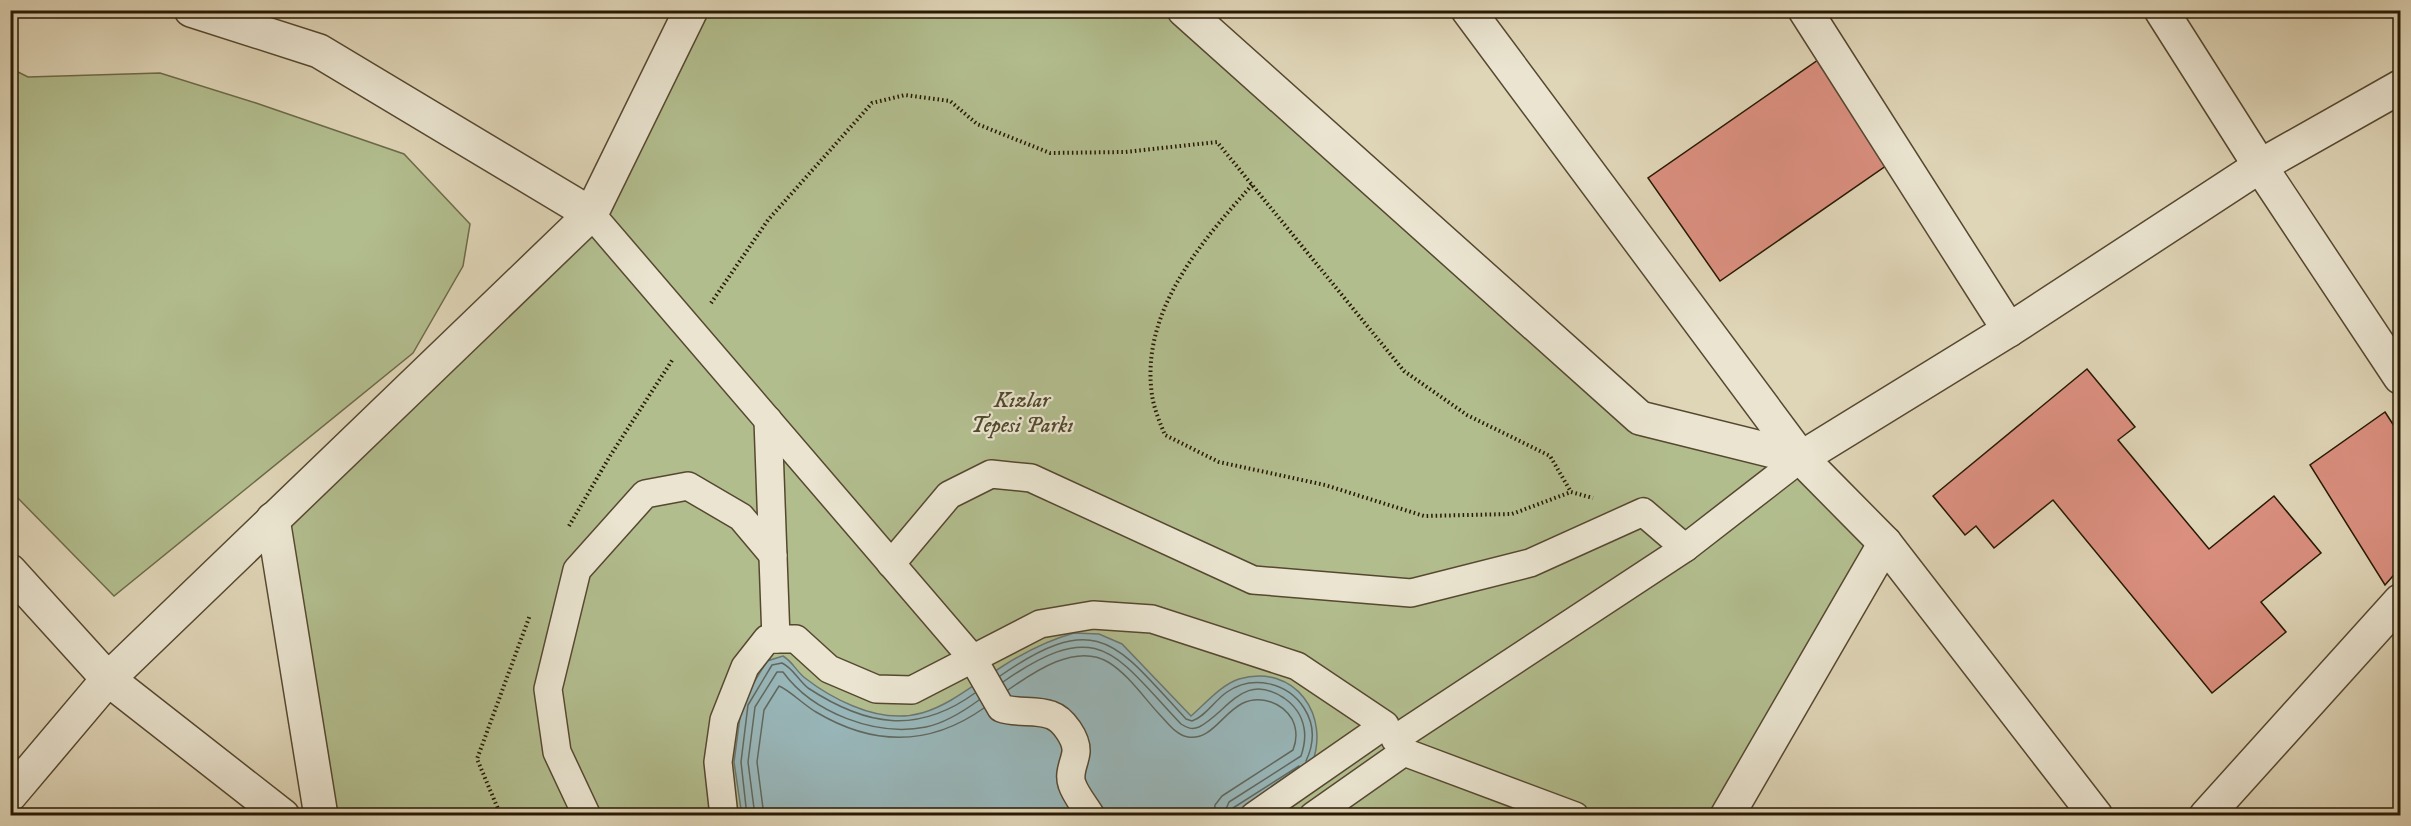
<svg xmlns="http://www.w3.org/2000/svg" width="2411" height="826" viewBox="0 0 2411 826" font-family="'IM FELL DW Pica',serif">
  <rect width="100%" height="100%" fill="#dfd5b7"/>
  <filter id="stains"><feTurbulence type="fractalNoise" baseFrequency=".00333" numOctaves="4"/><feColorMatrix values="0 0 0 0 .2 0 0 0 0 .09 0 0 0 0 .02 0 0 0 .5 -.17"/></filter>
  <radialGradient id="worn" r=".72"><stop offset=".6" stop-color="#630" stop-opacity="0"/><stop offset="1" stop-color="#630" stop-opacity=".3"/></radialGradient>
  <g fill="#b2bd8e" stroke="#6d6b48" stroke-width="1.5">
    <path d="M1184 10 1640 418 1801 458 1885 543 1727 815 321 816 273 519 591 214 691 11Z"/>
    <path d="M10 68 28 77 160 73 256 103 404 154 470 224 463 266 413 353 114 596 11 491Z"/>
  </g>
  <path fill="#98b6b9" stroke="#6b7770" stroke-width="1.5" d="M1074 633 1099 634 1122 644 1191 716C1206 703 1221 685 1239 679 1295 663 1332 716 1311 766L1232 815 742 816 734 762 742 702 767 661 783 656C793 662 796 671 805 678 819 689 836 699 853 706 920 734 951 699 1003 666 1025 652 1049 640 1074 633Z"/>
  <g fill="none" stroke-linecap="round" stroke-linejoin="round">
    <g stroke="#60685e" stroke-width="1.5">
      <path d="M1000 676C1099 607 1117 645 1186 719L1192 721C1205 717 1215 700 1227 692 1253 674 1288 683 1304 708 1315 725 1314 744 1306 761"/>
      <path d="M1003 682C1099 615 1114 653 1181 724 1187 728 1192 730 1199 727 1228 712 1243 671 1284 698 1294 705 1302 716 1304 728 1306 738 1304 747 1301 756L1229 802 1223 816"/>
      <path d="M1008 690C1035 671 1076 643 1108 662 1128 674 1144 698 1160 715 1168 723 1176 735 1188 737 1220 742 1229 688 1271 702 1280 705 1287 711 1292 719 1297 729 1297 740 1293 750L1222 796 1215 805 1214 816"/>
      <path d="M747 816 741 762 748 705 772 665 782 663C793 668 798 680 808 688 866 726 917 735 975 693"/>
      <path d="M755 816 748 762 755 707 777 672H783C813 713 876 737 926 727 945 723 964 711 979 700"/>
      <path d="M764 816 757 762 764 710 779 686C788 689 805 706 816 712 873 746 929 747 984 708"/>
      <path d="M1230 816 1233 808 1299 766"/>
    </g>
  </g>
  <g fill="#da8f7f" stroke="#281903" stroke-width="1.5">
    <path d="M1818 60 1890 163 1720 281 1648 178Z"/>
    <path d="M2087 369 2135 427 2118 440 2209 549 2274 496 2321 553 2261 602 2286 632 2212 693 2053 500 1994 548 1976 526 1965 535 1933 496Z"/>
    <path d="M2385 412 2400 435V568L2385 585 2310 465Z"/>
  </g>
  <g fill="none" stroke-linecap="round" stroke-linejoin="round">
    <g stroke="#564830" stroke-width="30">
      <g id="pedestrian">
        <path d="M591 214 973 659 1001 708C1017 714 1035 709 1051 715 1063 719 1077 739 1076 752 1075 762 1068 773 1072 784 1075 794 1085 806 1091 816"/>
        <path d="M768 420 776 639"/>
        <path d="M891 564 949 495 991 474 1031 478 1253 580 1411 593 1530 563 1643 512 1685 548 1801 458"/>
        <path d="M1395 739 1685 548"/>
        <path d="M587 816 557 752 548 689 577 570 645 494 688 486 741 517 773 555"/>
        <path d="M724 816 718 762 724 720 745 667 767 639H796L829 669 876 689 912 690 1040 624 1093 615 1152 619 1297 666 1385 725 1254 816"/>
        <path d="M1313 816 1404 752 1575 816"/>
      </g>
    </g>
    <g stroke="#564830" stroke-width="36">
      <g id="minor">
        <path d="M191 10 319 51 591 214"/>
        <path d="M1184 10 1640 418 1801 458 2009 330 2260 166 2400 87"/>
        <path d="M1468 10 1801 458 1885 543 2096 816"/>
        <path d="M1805 10 2009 330"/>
        <path d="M2161 10 2260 166 2400 377"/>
        <path d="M273 519 321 816"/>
        <path d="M10 571 108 679 591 214 691 10"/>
        <path d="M10 795 108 679 283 816"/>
        <path d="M1727 816 1885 543"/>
        <path d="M2206 816 2400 601"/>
      </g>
    </g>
    <g stroke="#281903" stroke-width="4" stroke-dasharray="1.5 3" stroke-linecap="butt">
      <path d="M1252 185C1201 242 1140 312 1152 395 1154 409 1160 423 1165 435L1219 462 1325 485 1424 516 1512 514 1571 492"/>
      <path d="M711 303 768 220 872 103 905 95 950 101 977 124 1050 153 1125 152 1217 142 1404 371 1467 415 1550 456 1571 492 1593 498"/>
      <path d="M569 526 610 456 673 359"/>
      <path d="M501 816 477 759 530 615"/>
    </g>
    <use href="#pedestrian" stroke="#eae4d0" stroke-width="27"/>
    <use href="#minor" stroke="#eae4d0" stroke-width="33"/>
  </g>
  <g text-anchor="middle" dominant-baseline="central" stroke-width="4.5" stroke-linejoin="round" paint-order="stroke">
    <g font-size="22" font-style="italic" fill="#514a2d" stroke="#eae4d0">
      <text x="1022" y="400">Kızlar<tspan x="1022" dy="25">Tepesi Parkı</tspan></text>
    </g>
  </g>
  <rect width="2411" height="826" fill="none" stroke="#dfd5b7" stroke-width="36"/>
  <rect x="12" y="12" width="2387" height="802" fill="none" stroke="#281903" stroke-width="3"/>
  <rect x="18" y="18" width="2375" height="790" fill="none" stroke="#281903" stroke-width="1.5"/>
  <rect width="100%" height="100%" filter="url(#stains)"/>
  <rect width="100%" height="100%" fill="url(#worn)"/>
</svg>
